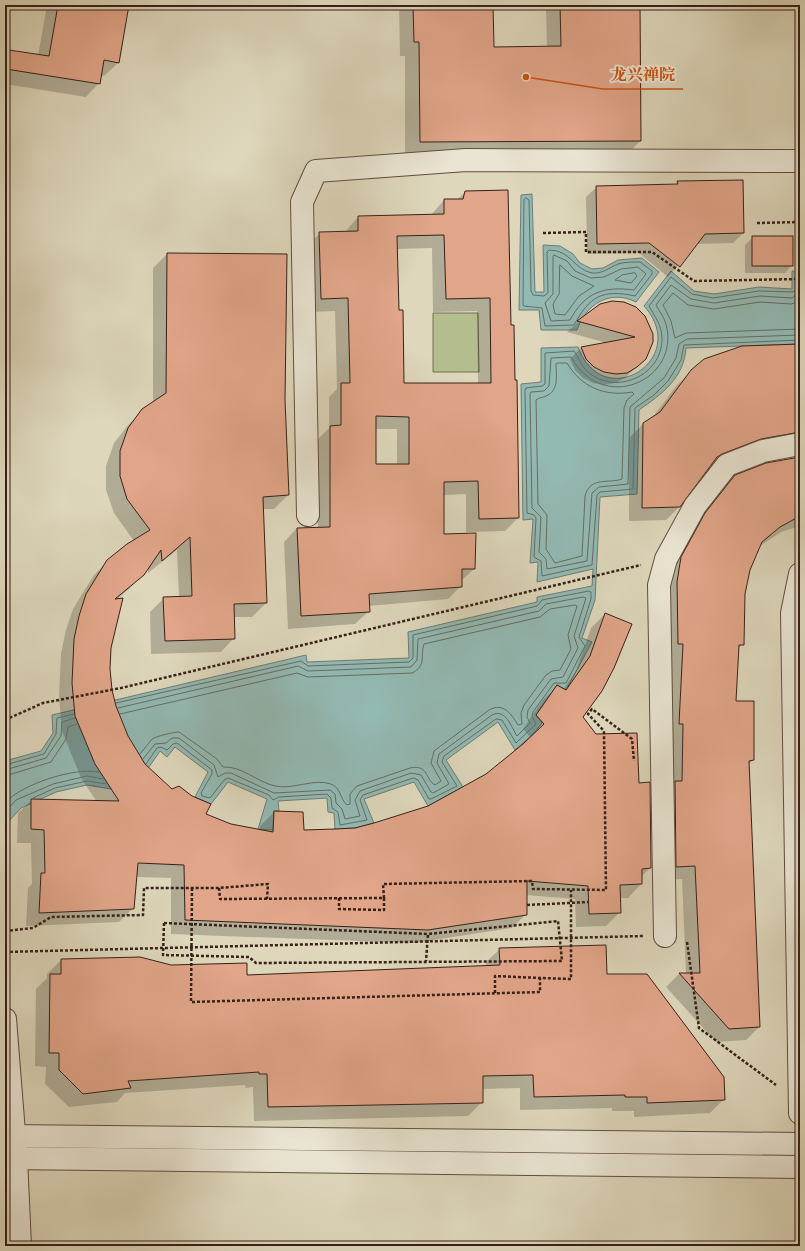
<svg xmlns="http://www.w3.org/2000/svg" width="805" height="1251" viewBox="0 0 805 1251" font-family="'Gentium Book Plus','Noto Serif SC',serif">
  <rect width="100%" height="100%" fill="#ded7bc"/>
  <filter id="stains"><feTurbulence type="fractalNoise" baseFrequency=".005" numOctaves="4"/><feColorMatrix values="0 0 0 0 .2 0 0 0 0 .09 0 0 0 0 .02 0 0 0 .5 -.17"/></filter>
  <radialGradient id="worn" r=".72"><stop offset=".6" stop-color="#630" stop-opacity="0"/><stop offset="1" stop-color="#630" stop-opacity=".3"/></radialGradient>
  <path fill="#b4bd8e" stroke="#756f52" d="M433 313H478L479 372H433Z"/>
  <g fill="#93b9b3" stroke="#6e7c75">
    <path d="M532 194 535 292H544L543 245 560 246 573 254 580 263 592 269 603 268 618 260 642 258 659 272 636 302C610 289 586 304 577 330H541L539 310H519L521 195Z"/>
    <path d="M671 271 694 291 714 294 759 287 792 289V271L800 272V344L686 348C684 378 662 394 639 410L637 494 600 497 595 600 582 638 592 642 566 690 557 685 536 715 542 723 534 733 515 750 498 722 446 760 463 787 428 806 414 782 364 799 374 823 355 828 335 829 334 813 328 812 327 798 278 801 279 811H274L273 830 258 829 267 799 228 782 211 804 195 797 208 772 175 747 167 757 160 751 149 767 117 790 87 785 56 792 21 808 8 822H5V761L41 751 53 733 52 715 306 655 307 662 409 658 408 632 537 602V597L592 586 593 569 537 582 538 562 530 563 533 519 523 520 521 384 541 382V348L578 347C603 415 692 359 644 306Z"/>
  </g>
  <g fill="#0003" fill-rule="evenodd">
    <path d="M47 5H128L118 63 104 76 100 75 99 83 86 97 5 84V55L9 51 38 56Z"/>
    <path d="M399 5H492L493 49 547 48 546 5H638L640 141 626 156H405V56H400Z"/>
    <path d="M678 182 743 233 733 243 696 244 668 277 639 253 587 254 586 197 597 187 674 186Z"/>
    <path d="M465 192 510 326 518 518 505 531 466 532V494L443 495V535L474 569 461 581V586L448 599 368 606 369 611 355 624 288 629 284 542 297 528H318L317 440 329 428V397L337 389 335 311 309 312 307 246 320 233 345 232 358 217 431 215 444 200H457ZM432 248 433 312 477 311 478 384H403L398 311 396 249ZM375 429H397V465H375Z"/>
    <path d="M753 237 792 265 785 273H745V245Z"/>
    <path d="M167 254 284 400 288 495 274 509H263L266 603 252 617H233L234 638 221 652 151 654 150 612 164 598 179 597 177 550 148 573V567L129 589 116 600 110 648 109 669 111 690 115 706 127 736 144 764 171 790 205 815 230 825 260 830V826L274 812 303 831 355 829 428 807 487 775 531 738 523 729 543 700 557 687 563 690 576 671 591 628 605 614 582 717 638 784 650 868 641 877V884L628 898H619L620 912 606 926 576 927 575 899 526 895V914L512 928 414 943 171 934V878L136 877 133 908 119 922 26 926 28 888 32 884 31 843H17L18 813 32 800 97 802 81 778 62 731 59 697 61 653 66 630 73 609 94 575 108 561 134 541 114 513 106 490V466L114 443 129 424 153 403V268Z"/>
    <path d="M600 305 644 316 650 326 652 342 645 359 625 378 615 383 604 385 593 383 583 378 575 370 570 359 581 348 607 343 567 332 578 322Z"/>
    <path d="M800 345V526L781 532 760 546 749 570 744 594 743 644 737 650 735 702 753 760 748 765 759 1027 746 1040 716 1042 666 987 679 974H686L682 879 663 880 668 572 692 528 721 490 735 476 799 458V456L796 449 746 452 709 466 680 506 666 520 629 521V438L643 424 653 417 677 385 705 360 742 347Z"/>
    <path d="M500 949 606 975 724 1099 710 1113 634 1117V1111H612V1108L520 1110V1088L482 1089V1102L468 1116 254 1121 253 1087 246 1088 245 1085 125 1093 117 1102 69 1107 45 1084 46 1067 35 1066 36 989 47 978V974L61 960 171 966 246 976 486 967V962Z"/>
  </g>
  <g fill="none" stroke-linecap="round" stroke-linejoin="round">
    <g stroke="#646d65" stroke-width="1">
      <path d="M526 198 529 200 531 291 533 295 544 296 548 293 547 252 549 250C571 250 573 269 592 273 602 274 609 268 618 264 624 262 633 262 640 262L652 271V274L635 296C602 289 590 296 574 325L545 326 542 308 524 306 523 305 524 200Z"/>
      <path d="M554 255 567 261 575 271 591 278 604 277 621 269 638 267 646 274 634 290C604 286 585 292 570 320L551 321 545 303 553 294V257Z"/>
      <path d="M560 265 572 276 594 286 579 296 565 315 555 314 553 304 559 294Z"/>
      <path d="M635 273 637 276 631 283 615 280 622 275Z"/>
      <path d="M800 275 796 277V289L793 292 759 291 713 298 692 294 671 277 649 306C655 317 662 325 662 339 662 376 615 396 588 372 581 366 579 358 574 351L545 353V384L542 386 526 388 525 390 527 513 534 515 536 518 534 557 541 561 542 576 592 565 597 495 600 492 633 489 635 408 654 395 668 381 681 360 684 345 800 340"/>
      <path d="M800 292 792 298 760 296 714 303 691 299 671 285 656 305C659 311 664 317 666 324 681 380 603 415 571 357L551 358 549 386 544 391 531 392 530 394 532 508 541 517 539 552 546 559 547 569 587 561 592 493 599 487 628 484 630 407 664 378 676 358 679 344 687 339 800 335"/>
      <path d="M800 301 791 304 760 302 714 309 688 305 673 293 663 305 671 321 675 338 686 333 800 329"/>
      <path d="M558 363H567C581 387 605 397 632 392L634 394 627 400 624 408 622 479C609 484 590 476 585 496L582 556 555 563 546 549 547 515 538 504 536 400C539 397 544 398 548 395 559 389 556 375 556 364Z"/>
      <path d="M116 703 301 661 308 666 409 662 413 658V635L537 606 542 600 589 591 591 592V599L579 637 585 646 566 683H554L533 712 532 716 536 724 516 743 502 720 496 719 444 756 442 762 457 786 431 799H429L418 780 413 778 363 795 360 800 367 820 340 825 338 812 332 808 331 798 327 794 279 797 273 800 269 795 228 778 224 780 210 798 202 796 201 793 212 774V770L177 743 173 744 167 750 161 747 157 748 146 764"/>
      <path d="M118 708 298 666 308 671 411 667 417 660 418 639 539 611 546 604 583 597 586 598 574 636 578 648 563 677 551 679 528 710 527 717 530 723 517 736C511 727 506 708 492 715L439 754 437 763 449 784 433 793 431 792 421 775 411 773 360 791 355 800 360 816 345 819 342 809 336 803 335 794 330 790 274 793 231 773H225L218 777 214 765 179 738H172L166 743 155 744 143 759"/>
      <path d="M120 714 297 673 308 677 412 673C427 666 420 655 424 644L540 617 550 609 575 605 577 606 568 635 571 649 560 670 552 671 546 675 524 705 521 713 522 724 518 725C511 714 504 702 489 710L434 751 431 763 441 781 435 785C425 780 429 764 410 768L357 786 350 794V804L347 805C340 799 341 788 331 784 314 778 293 790 275 786 257 782 242 766 223 767L217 759 179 732C174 732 157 736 152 739L140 754"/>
      <path d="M5 765 44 754 56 734 57 718 74 714"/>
      <path d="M5 770 46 758 61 736 62 722 75 718"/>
      <path d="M5 776 51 762 66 739 68 727 77 724"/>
      <path d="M33 798 55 788 87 781 107 784"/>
      <path d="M5 803C21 784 75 767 99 772"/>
      <path d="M5 812 16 800 53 784 87 776 103 779"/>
    </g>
  </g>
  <g fill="#e1a589" stroke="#362117" fill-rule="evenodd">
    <path d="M58 5H129L119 63 104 60 100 84 6 69 9 50 49 56Z"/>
    <path d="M413 5H493L494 47 561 46 560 5H640L641 141 420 142 419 42H414Z"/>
    <path d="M743 180 744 233 705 234 680 267 649 243 597 244 596 186 678 184 677 181Z"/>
    <path d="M508 190 511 325H514L515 380H517L519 518 479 519 478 481 444 482V534L476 533 475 569H462V587L369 594 370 612 301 616 297 528 330 527V426L341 425V383H350L348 298 321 299 319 232 358 231V216L444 214V199H463L465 191ZM444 235 446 299 490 298 491 383H404L403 310H399L397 236ZM376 416 409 417V464H376Z"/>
    <rect x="752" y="236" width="41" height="30"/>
    <path d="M167 253 287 254 285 400 289 495 263 497 267 603 234 604 235 639 165 641 163 597 192 596 190 537 162 561 161 550 144 575 115 599 123 598 111 648 110 669 112 690 116 706 128 736 145 764 172 789 179 786 192 796 211 804 206 814 231 824 273 832 274 811 303 812 304 830 335 829 355 828 374 823 428 806 486 774 523 744 544 724 536 715 557 685 566 690 590 656 605 613 632 624 614 668 602 691 583 717 596 734 637 733 639 783 650 782 651 868 642 869V884L620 885 621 913 589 914 588 886 527 881V915L428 930 185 920 184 865 138 863 134 909 39 913 41 873H45L44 830 31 829V799L119 801 95 764 75 716 72 683 74 639 79 616 86 594 107 560 127 544 150 530 127 499 120 476V451L128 428 142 409 166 393Z"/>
    <path d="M612 301 624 302 636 307 645 316 653 334V342L646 359 637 367 627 373 616 374 604 372 594 367 586 359 581 347 635 337 577 321 600 304Z"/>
    <path d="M800 344V432L761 439 722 454 717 457 680 507 642 508 643 423 660 412 691 370 704 359 742 346Z"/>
    <path d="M800 457V516L780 527 762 542 750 570 745 594 744 645H739L736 701H754V760L749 761 760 1027 729 1029 679 973H700L695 866 676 867 675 781H682L683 724H679L683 644H678L677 582 681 557 705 513 735 475 766 463Z"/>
    <path d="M606 945 607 974H647L724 1077 725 1100 647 1103V1097H625V1095L534 1097 533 1075 483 1076V1103L268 1107 267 1074H259V1072L128 1081 131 1088 83 1094 59 1070V1053H49L50 974H61V959L140 957 171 965 247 963V975L500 965 499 948Z"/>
  </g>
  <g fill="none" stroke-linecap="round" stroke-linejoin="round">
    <g stroke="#604e40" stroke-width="24">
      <g id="street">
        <path d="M308 515 302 202 316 171 466 160 800 161"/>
        <path d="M800 574 792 613 800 1113"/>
        <path d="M665 936 659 585 666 559 695 506 727 465 763 451 800 444"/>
        <path d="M5 1019 16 1158 20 1246"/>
        <path d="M5 1136 800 1144"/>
        <path d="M5 1158 800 1167"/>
      </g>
    </g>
    <g stroke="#362117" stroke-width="2.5" stroke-dasharray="3 2" stroke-linecap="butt">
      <path d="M757 223 800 222"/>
      <path d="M543 233 586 232V252H652L694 281 800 279"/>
      <path d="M5 720 43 703 121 688 641 565"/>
      <path d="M219 888 220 899 384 898 383 884 532 881 533 889 606 890 604 731 588 714 592 709 632 739 634 761"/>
      <path d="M339 898V909L384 910V898"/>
      <path d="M527 905 589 902"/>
      <path d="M164 923 428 934"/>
      <path d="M5 931 33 928 51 917 143 915 144 888H219L268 884 267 899"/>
      <path d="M687 942 699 1028 776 1085"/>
      <path d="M5 952 643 936"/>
      <path d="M495 993V976L540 978"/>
    </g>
    <use href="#street" stroke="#eae5d3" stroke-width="22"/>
    <g stroke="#362117" stroke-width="2.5" stroke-dasharray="3 2" stroke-linecap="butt">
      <path d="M192 888 191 1002 540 992V978L571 979V890"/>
      <path d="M164 923 163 955 249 957 256 963 562 961 558 921 428 934 426 961"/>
    </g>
  </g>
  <path fill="none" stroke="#cd510e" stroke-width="1.5" d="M526 77L603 89H683"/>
  <circle fill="#cd510e" stroke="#eae5d3" stroke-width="1.5" cx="526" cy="77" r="4"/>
  <g font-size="16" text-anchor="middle" font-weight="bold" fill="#cd510e" stroke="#eae5d3" stroke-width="4" stroke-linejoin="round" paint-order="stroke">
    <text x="643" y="80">龙兴禅院</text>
  </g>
  <rect width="805" height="1251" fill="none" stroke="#ded7bc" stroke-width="20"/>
  <rect x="6" y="6" width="793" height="1239" fill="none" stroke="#362117" stroke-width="2"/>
  <rect x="10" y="10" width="785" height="1231" fill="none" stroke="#362117"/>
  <rect width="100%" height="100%" filter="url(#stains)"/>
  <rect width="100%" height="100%" fill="url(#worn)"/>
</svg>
